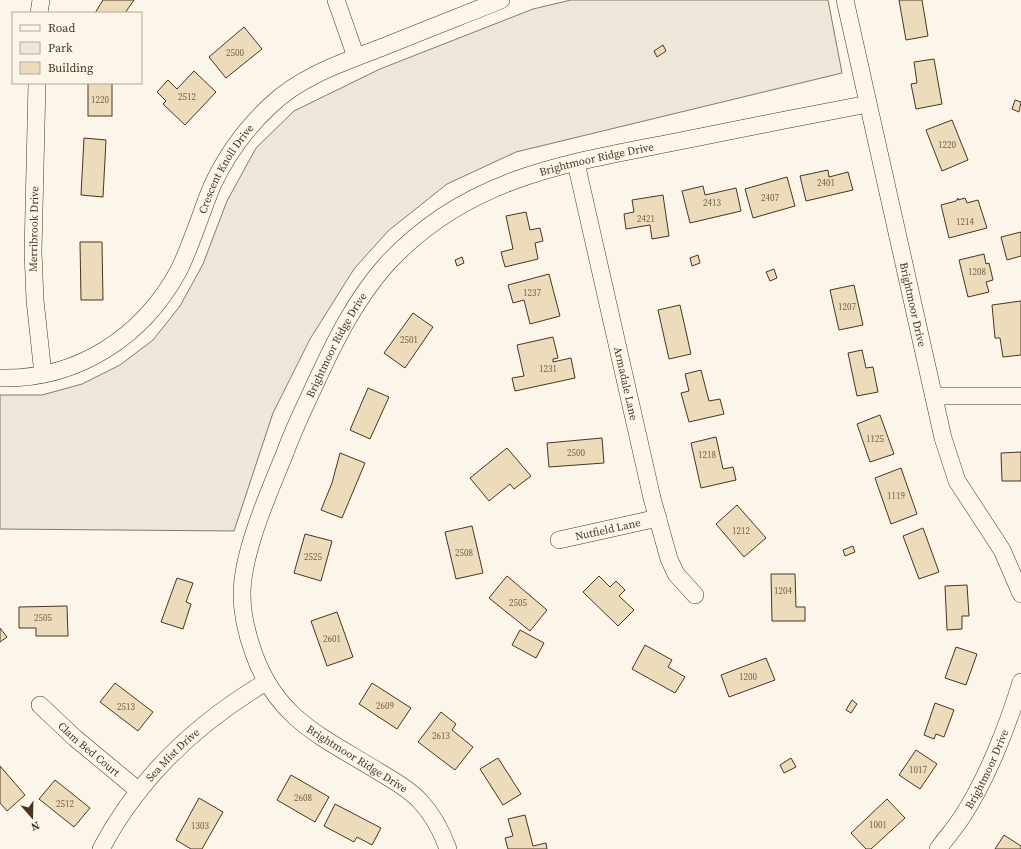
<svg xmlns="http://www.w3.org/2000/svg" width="1021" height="849" viewBox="0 0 1021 849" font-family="'Source Serif 4',serif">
  <rect width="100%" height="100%" fill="#fbf6e9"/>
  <path fill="#ede6d9" stroke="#887966" d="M571 0H828L842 73 516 152 447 184 388 231 354 269 310 339 273 413 234 531 0 529V395H42L82 384 120 365 153 340 180 306 203 264 227 201 256 148 294 111 380 69 533 9Z"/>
  <g fill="#ecdcbc" stroke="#4a3520">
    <path d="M103 0H134L125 13H95Z"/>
    <path d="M899 0H922L928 36 906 40Z"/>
    <path d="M244 27 262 49 226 78 209 57Z"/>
    <path d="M663 45 666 51 657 57 654 51Z"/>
    <path d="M934 59 942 104 916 109 911 84 917 83 914 62Z"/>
    <path d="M194 71 216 92 185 125 163 104 166 101 157 92 168 80 177 89Z"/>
    <rect x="88" y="83" width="24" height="33"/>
    <path d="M1015 100 1021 102 1019 112 1012 109Z"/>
    <path d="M952 120 968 160 942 171 926 130Z"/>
    <path d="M84 138 106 140 103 197 81 195Z"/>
    <path d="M828 170 829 177 848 172 853 190 806 201 800 176Z"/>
    <path d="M787 177 795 206 753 218 745 189Z"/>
    <path d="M703 186 705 195 736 188 741 211 690 223 682 191Z"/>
    <path d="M663 195 669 236 652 239 650 225 626 229 624 214 634 212 632 200Z"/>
    <path d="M958 198V200L965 198 967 203 978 200 987 228 949 238 941 205 956 201Z"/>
    <path d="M526 212 530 230 540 228 543 241 535 243 538 259 505 267 501 252 513 249 506 216Z"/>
    <path d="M1021 232V256L1007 260 1001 237Z"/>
    <path d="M80 242H102L103 300H81Z"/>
    <path d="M984 254 986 264 989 263 993 280 986 282 989 292 968 297 959 260Z"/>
    <path d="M698 255 700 263 692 266 690 258Z"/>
    <path d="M462 257 464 263 457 266 455 260Z"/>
    <path d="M774 269 777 278 770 281 766 272Z"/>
    <path d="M549 274 560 316 530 324 524 300 513 303 508 285Z"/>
    <path d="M854 285 863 325 839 330 830 290Z"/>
    <path d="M1021 301V355L1003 357 1000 338H995L992 305Z"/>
    <path d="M680 305 691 354 669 359 658 310Z"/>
    <path d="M413 313 433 327 405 368 384 353Z"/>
    <path d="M553 337 558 358 553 359V362L571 358 575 378 515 391 512 378 524 376 517 345Z"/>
    <path d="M862 350 866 368 873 367 878 392 857 396 848 353Z"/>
    <path d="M701 370 709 401 720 399 724 414 689 422 681 393 689 391 685 374Z"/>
    <path d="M368 388 389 397 370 439 350 430Z"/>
    <path d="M880 415 894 454 870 462 857 424Z"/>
    <path d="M716 437 723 469 733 467 736 480 701 488 691 443Z"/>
    <path d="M602 438 604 463 549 467 547 443Z"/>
    <path d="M507 448 531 476 514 489 510 484 489 501 470 478Z"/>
    <path d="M1021 452V481H1002L1001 453Z"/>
    <path d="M340 453 365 463 342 518 321 510 332 483Z"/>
    <path d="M901 468 917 514 891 524 875 478Z"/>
    <path d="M737 505 766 538 744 557 716 524Z"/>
    <path d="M472 526 483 573 456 579 445 532Z"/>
    <path d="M923 528 939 572 919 579 903 536Z"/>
    <path d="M305 534 332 541 321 581 294 573Z"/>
    <path d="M853 546 855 552 845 556 843 550Z"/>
    <path d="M771 574H795L796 607H805V621H772Z"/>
    <path d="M507 576 547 610 530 631 489 598Z"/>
    <path d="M599 576 610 587 616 581 625 590 619 596 634 610 618 626 583 592Z"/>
    <path d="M177 578 193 583 186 602 191 604 183 629 161 622Z"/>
    <path d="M967 585 969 616H962V629L947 630 945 586Z"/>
    <path d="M67 606 68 636H36V628H19V607Z"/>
    <path d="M337 612 353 657 327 666 311 621Z"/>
    <path d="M0 628 7 637 0 642Z"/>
    <path d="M520 630 544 643 536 658 512 645Z"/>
    <path d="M645 645 672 660 668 667 685 677 675 693 632 669Z"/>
    <path d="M956 647 977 654 966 685 945 678Z"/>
    <path d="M766 658 775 680 729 697 721 675Z"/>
    <path d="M115 683 153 712 138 731 100 702Z"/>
    <path d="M372 683 411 708 397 729 359 704Z"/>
    <path d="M852 700 857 704 851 713 846 710Z"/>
    <path d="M935 703 954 710 944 737 936 734 934 739 924 735Z"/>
    <path d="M441 712 456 724 452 730 473 747 455 770 418 742Z"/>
    <path d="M916 750 937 764 920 789 899 775Z"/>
    <path d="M498 758 521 794 503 805 480 769Z"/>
    <path d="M791 758 796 767 784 773 780 765Z"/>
    <path d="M0 766 25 795 7 811 0 803Z"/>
    <path d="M291 775 329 797 315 822 277 800Z"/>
    <path d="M55 780 90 808 74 827 39 799Z"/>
    <path d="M199 798 223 812 202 849H191L176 840Z"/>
    <path d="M887 799 905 818 871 849H866L851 833Z"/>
    <path d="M335 804 381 828 372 845 357 837 354 842 324 826Z"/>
    <path d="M525 815 533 846 546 843 547 849H508L505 838 513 836 508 819Z"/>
    <path d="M1004 835 1021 846V849H995Z"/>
  </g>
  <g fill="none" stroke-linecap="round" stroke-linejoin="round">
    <g stroke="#4a3520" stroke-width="18">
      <g id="street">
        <path d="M336 0 356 57"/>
        <path id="s1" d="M845 0 943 438 957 481 1002 550 1021 594"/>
        <path d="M39 13 41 0"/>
        <path d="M37 83 33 252 35 300 43 374"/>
        <path id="s2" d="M576 163 652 498 669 559 676 574 695 595"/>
        <path id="s3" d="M0 378C77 380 143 337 179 270 192 243 201 213 212 186 226 156 247 127 271 105 301 76 344 62 383 47 422 31 461 16 501 0"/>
        <path d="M934 396H1021"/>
        <path id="s4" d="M559 540 658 518"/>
        <path id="s5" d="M40 705 75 738 139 791"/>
        <path id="s6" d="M101 849C139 777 197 723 266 682"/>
        <path id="s7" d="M448 849C442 832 433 815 420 801 409 789 394 781 381 773 325 738 278 721 254 654 247 635 242 615 242 594 242 553 269 492 285 453 294 428 306 404 317 380 336 339 356 299 386 265 467 176 569 163 680 141 743 128 805 116 868 104"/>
        <path id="s8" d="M938 849C946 838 955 828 962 817 987 779 1008 725 1021 682"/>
      </g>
    </g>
    <use href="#street" stroke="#fbf6e9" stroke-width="17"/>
  </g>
  <g text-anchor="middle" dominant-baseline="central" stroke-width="3" stroke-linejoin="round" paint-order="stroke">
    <g font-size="9" fill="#725f47">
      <text x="235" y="53">2500</text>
      <text x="187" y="97">2512</text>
      <text x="100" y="100">1220</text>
      <text x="947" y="145">1220</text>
      <text x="826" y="183">2401</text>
      <text x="770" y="198">2407</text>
      <text x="712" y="203">2413</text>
      <text x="646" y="219">2421</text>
      <text x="965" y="222">1214</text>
      <text x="977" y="272">1208</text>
      <text x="532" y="293">1237</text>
      <text x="847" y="307">1207</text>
      <text x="409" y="340">2501</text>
      <text x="548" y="369">1231</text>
      <text x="875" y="439">1125</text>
      <text x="576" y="453">2500</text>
      <text x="707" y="455">1218</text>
      <text x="896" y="496">1119</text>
      <text x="741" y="531">1212</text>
      <text x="464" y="553">2508</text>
      <text x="313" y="557">2525</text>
      <text x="783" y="591">1204</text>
      <text x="518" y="603">2505</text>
      <text x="43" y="618">2505</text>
      <text x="332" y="639">2601</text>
      <text x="748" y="677">1200</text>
      <text x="385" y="706">2609</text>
      <text x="126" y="707">2513</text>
      <text x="441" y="736">2613</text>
      <text x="918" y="770">1017</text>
      <text x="303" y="798">2608</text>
      <text x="65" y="804">2512</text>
      <text x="878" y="825">1001</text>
      <text x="200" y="826">1303</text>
    </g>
    <g font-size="11" fill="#4a3520" stroke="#fbf6e9">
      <text stroke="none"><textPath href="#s7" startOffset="947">Brightmoor Ridge Drive</textPath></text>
      <text stroke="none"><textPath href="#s3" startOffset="332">Crescent Knoll Drive</textPath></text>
      <text transform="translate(34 229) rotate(-89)">Merribrook Drive</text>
      <text stroke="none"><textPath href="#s1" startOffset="312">Brightmoor Drive</textPath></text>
      <text stroke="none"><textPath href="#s7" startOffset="612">Brightmoor Ridge Drive</textPath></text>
      <text stroke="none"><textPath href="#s2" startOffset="226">Armadale Lane</textPath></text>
      <text stroke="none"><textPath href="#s4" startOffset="50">Nutfield Lane</textPath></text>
      <text stroke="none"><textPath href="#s5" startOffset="66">Clam Bed Court</textPath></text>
      <text stroke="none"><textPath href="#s6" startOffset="119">Sea Mist Drive</textPath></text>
      <text transform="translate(357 759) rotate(32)">Brightmoor Ridge Drive</text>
      <text stroke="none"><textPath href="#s8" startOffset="94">Brightmoor Drive</textPath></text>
    </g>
  </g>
  <rect x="12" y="12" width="130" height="72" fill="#fbf6e9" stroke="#b4a999"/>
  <rect x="20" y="25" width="20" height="6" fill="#fbf6e9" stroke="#b4a999"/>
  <text x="48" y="32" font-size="12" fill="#4a3520">Road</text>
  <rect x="20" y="42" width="20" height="12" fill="#ede6d9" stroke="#b4a999"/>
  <text x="48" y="52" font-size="12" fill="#4a3520">Park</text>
  <rect x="20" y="62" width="20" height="12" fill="#ecdcbc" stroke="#b4a999"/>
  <text x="48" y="72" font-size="12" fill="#4a3520">Building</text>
  <g transform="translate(32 817) rotate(160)" stroke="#fbf6e9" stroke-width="3" paint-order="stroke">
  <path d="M0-3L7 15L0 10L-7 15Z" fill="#4a3520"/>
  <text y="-6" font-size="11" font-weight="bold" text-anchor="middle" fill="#4a3520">N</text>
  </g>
</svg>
